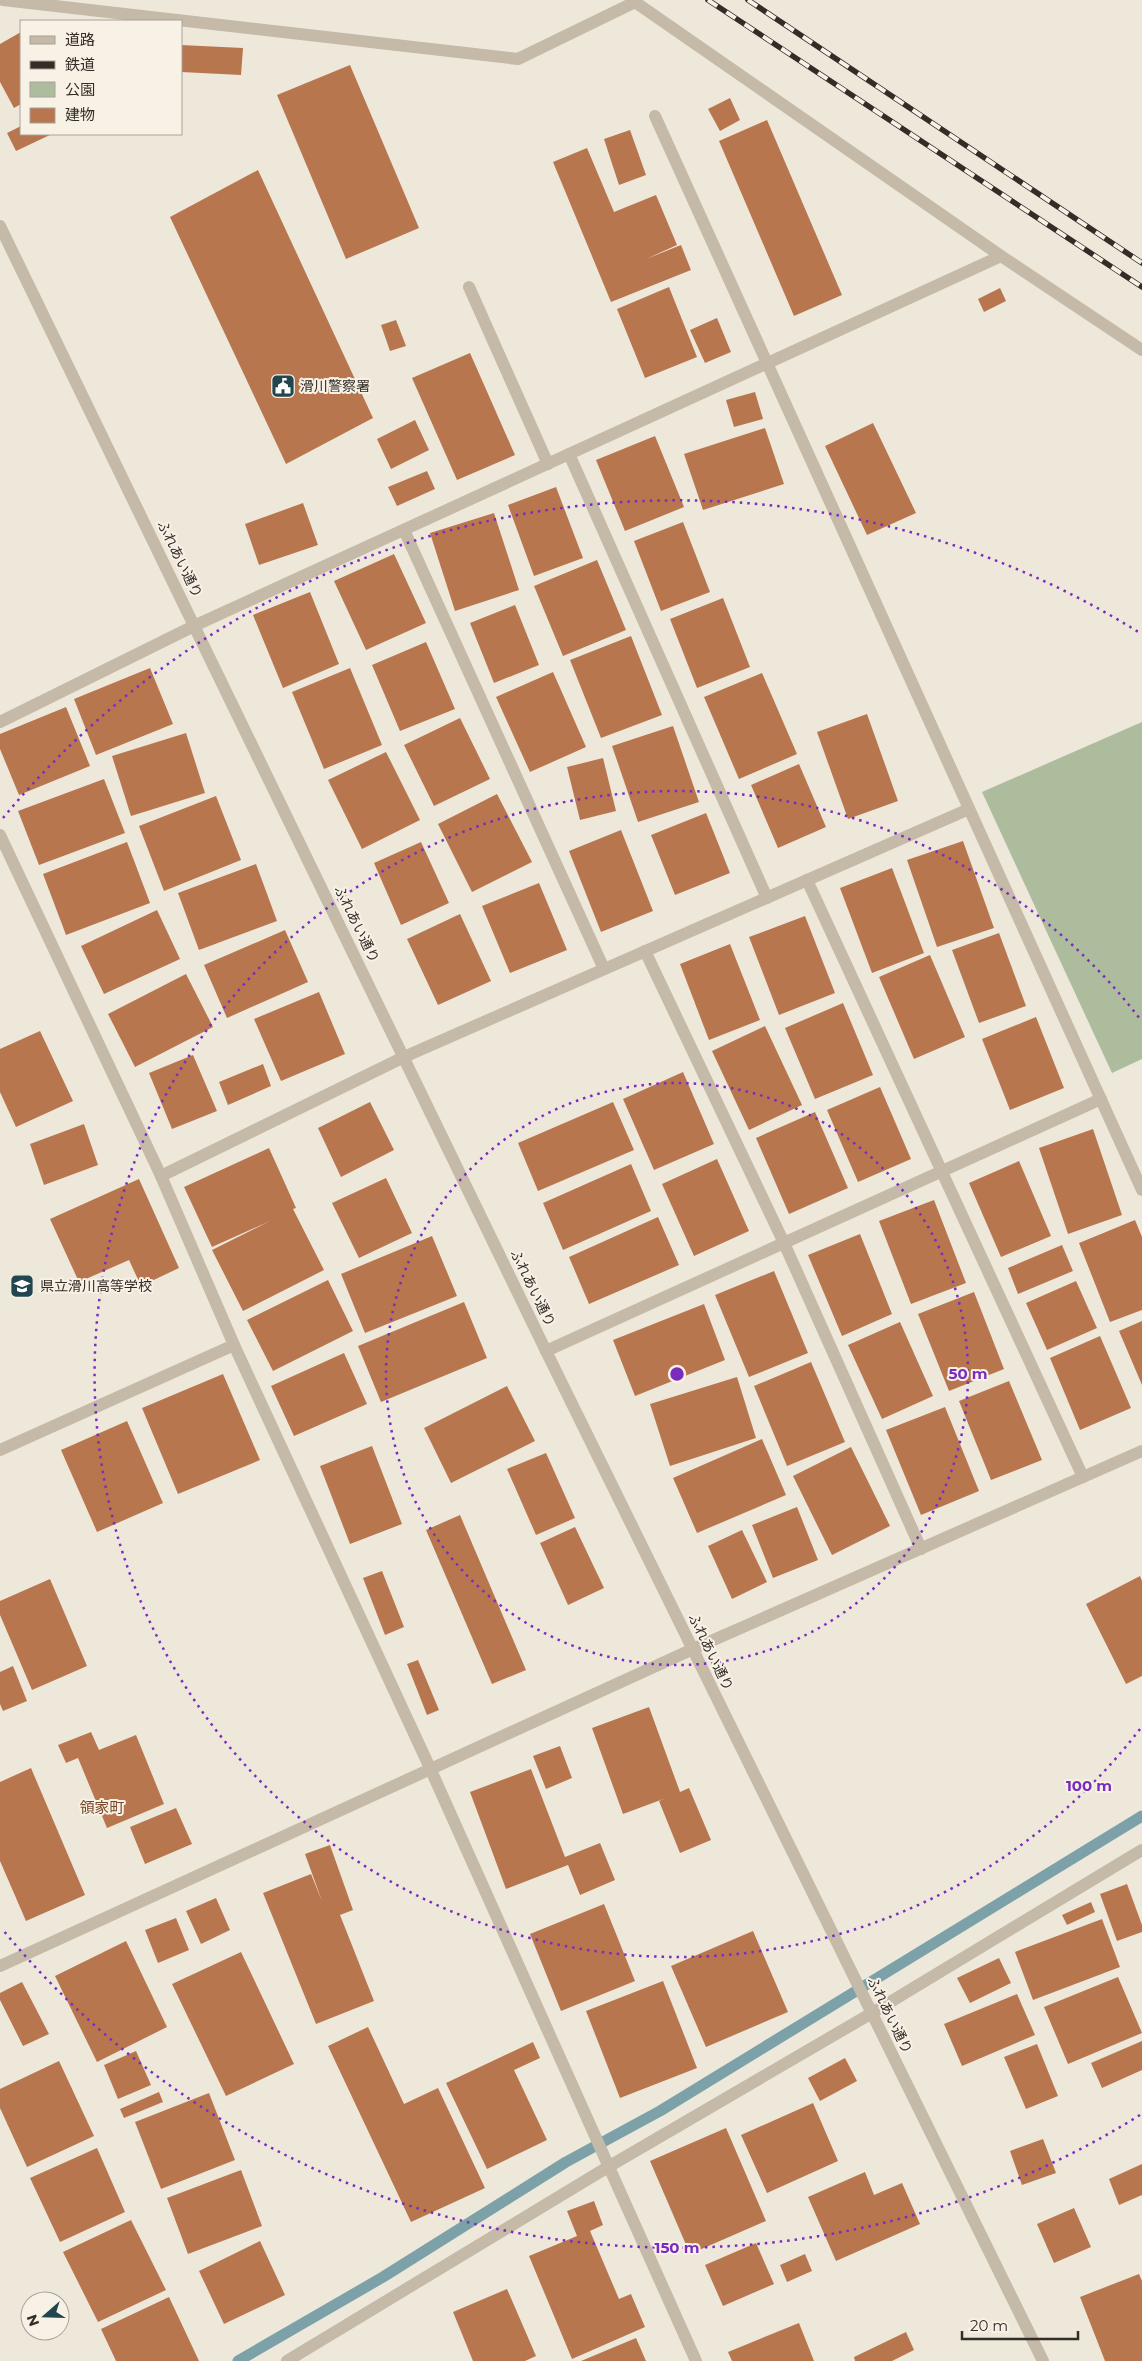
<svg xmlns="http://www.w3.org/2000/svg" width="1142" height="2361" viewBox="0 0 1142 2361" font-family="Montserrat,'Noto Sans JP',sans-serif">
  <rect width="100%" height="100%" fill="#eee8db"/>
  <path fill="#adbc9d" d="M1142 722V1059L1112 1073 982 792Z"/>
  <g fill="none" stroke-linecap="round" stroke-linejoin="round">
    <path stroke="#7da1a8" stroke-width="11" d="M238 2361 383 2277 566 2162 660 2111 1142 1816"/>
  </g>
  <g fill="#b8764f">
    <path d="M21 32V104L14 108 0 82V44Z"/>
    <path d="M181 45 243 48 241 75 181 72Z"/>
    <path d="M350 65 419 228 346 259 277 95Z"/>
    <path d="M730 98 740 120 720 131 708 109Z"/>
    <path d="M767 120 842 295 794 316 719 141Z"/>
    <path d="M21 126V134H52L16 151 7 133Z"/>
    <path d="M630 130 646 175 619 185 604 139Z"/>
    <path d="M587 148 614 212 656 195 677 245 646 259 681 245 691 270 611 302 553 162Z"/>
    <path d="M258 170 373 418 286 464 170 217Z"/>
    <path d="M669 287 697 357 645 378 617 309Z"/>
    <path d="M1000 288 1006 301 984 312 978 299Z"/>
    <path d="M717 318 731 352 705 363 690 330Z"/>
    <path d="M396 320 406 346 390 351 381 325Z"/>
    <path d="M470 353 515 455 457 480 412 378Z"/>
    <path d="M755 392 763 419 734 427 726 400Z"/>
    <path d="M415 420 429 450 391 469 377 439Z"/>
    <path d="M873 423 916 513 867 535 825 446Z"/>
    <path d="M765 428 784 484 703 510 684 454Z"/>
    <path d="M655 436 684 507 625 531 596 460Z"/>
    <path d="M427 471 435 489 397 506 388 487Z"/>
    <path d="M556 487 583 558 534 576 508 505Z"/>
    <path d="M303 503 318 545 259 565 245 524Z"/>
    <path d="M494 513 519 590 455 611 430 533Z"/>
    <path d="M683 522 710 592 661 611 634 541Z"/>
    <path d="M394 554 426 623 366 650 334 581Z"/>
    <path d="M597 560 626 630 563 656 534 586Z"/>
    <path d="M310 592 339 664 283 688 253 615Z"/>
    <path d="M723 598 750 667 697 688 670 619Z"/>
    <path d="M515 605 539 665 494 683 470 623Z"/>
    <path d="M631 636 662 715 601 738 570 660Z"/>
    <path d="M426 642 455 709 400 731 372 665Z"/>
    <path d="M150 668 173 724 96 755 74 699Z"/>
    <path d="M350 668 382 745 324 769 292 692Z"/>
    <path d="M553 672 586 747 530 772 496 697Z"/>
    <path d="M762 673 797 754 739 779 704 697Z"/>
    <path d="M66 707 90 766 19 795 0 749V734Z"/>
    <path d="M867 714 898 801 848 819 817 732Z"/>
    <path d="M460 718 490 779 434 806 404 745Z"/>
    <path d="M673 726 699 802 638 822 612 746Z"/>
    <path d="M186 733 205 793 131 816 112 756Z"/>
    <path d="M386 752 420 820 362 849 328 780Z"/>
    <path d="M603 758 616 811 580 820 567 767Z"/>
    <path d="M799 764 826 827 778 848 751 785Z"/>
    <path d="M104 779 125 833 39 865 18 811Z"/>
    <path d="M497 794 532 862 472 892 438 824Z"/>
    <path d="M216 796 241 860 164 891 139 826Z"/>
    <path d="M706 813 730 873 675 895 651 835Z"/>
    <path d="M621 830 653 911 601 932 569 851Z"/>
    <path d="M963 841 994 928 937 947 907 860Z"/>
    <path d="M127 842 150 903 66 935 43 874Z"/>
    <path d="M421 842 449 903 401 925 374 863Z"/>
    <path d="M256 864 277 921 199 950 178 893Z"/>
    <path d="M892 868 924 953 872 973 840 888Z"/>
    <path d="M539 883 567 950 510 973 482 906Z"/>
    <path d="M157 910 180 959 104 994 81 946Z"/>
    <path d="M460 914 491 981 438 1005 407 939Z"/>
    <path d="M805 916 835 993 779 1015 749 937Z"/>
    <path d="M285 930 308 982 227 1018 204 965Z"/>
    <path d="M999 933 1026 1006 979 1023 952 950Z"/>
    <path d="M730 944 760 1020 709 1040 680 964Z"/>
    <path d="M930 955 965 1037 914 1059 879 977Z"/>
    <path d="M186 974 213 1027 135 1067 108 1014Z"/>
    <path d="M319 992 345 1054 281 1081 254 1019Z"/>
    <path d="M843 1003 873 1075 815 1099 785 1028Z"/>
    <path d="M1036 1017 1064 1088 1010 1110 982 1039Z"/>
    <path d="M765 1026 802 1105 749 1130 712 1051Z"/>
    <path d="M40 1031 73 1101 16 1127 0 1092V1049Z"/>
    <path d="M193 1055 217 1111 172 1129 149 1073Z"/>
    <path d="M263 1064 271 1086 228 1105 219 1082Z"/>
    <path d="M683 1072 714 1144 654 1170 623 1099Z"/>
    <path d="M880 1087 911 1159 858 1182 827 1110Z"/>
    <path d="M370 1102 394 1150 341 1177 318 1128Z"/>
    <path d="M613 1102 634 1150 538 1191 518 1143Z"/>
    <path d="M815 1112 848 1188 789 1214 756 1138Z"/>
    <path d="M84 1124 98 1165 44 1185 30 1144Z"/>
    <path d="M1093 1129 1122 1215 1068 1234 1039 1148Z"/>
    <path d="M269 1148 296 1208 293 1209 324 1270 243 1311 212 1250 270 1221 212 1247 184 1187Z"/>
    <path d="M717 1159 749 1231 694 1256 662 1184Z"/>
    <path d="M1019 1161 1051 1236 1001 1257 969 1183Z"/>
    <path d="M631 1164 651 1211 563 1250 543 1203Z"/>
    <path d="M386 1178 412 1233 359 1258 332 1203Z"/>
    <path d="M139 1179 179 1268 141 1286 129 1260 79 1282 50 1219Z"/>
    <path d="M934 1200 966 1283 911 1304 879 1221Z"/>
    <path d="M658 1217 679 1265 589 1304 569 1257Z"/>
    <path d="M1135 1220 1142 1237V1310L1110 1322 1079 1243Z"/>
    <path d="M860 1234 892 1314 842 1336 808 1255Z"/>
    <path d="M432 1236 457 1296 365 1333 341 1274Z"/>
    <path d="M1062 1245 1073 1271 1018 1294 1008 1268Z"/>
    <path d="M774 1271 808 1353 749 1377 715 1295Z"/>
    <path d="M328 1280 353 1331 273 1371 247 1320Z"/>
    <path d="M1076 1281 1097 1328 1047 1350 1026 1303Z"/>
    <path d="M974 1292 1004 1369 949 1391 918 1314Z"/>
    <path d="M464 1302 487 1358 381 1402 358 1346Z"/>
    <path d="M704 1304 725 1360 635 1396 613 1340Z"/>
    <path d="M1142 1321V1385L1119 1331Z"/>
    <path d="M900 1322 933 1396 882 1419 848 1345Z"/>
    <path d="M1100 1336 1131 1408 1080 1430 1050 1358Z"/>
    <path d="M344 1353 367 1404 294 1436 271 1386Z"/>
    <path d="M811 1362 845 1442 787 1466 754 1386Z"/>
    <path d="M223 1374 260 1460 178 1494 142 1408Z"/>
    <path d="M737 1377 756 1438 670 1466 650 1404Z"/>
    <path d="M1009 1381 1042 1460 991 1480 959 1401Z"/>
    <path d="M507 1386 535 1441 451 1483 424 1428Z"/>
    <path d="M945 1407 979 1491 921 1515 886 1430Z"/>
    <path d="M127 1421 163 1503 97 1532 61 1450Z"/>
    <path d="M762 1439 786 1495 697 1533 673 1478Z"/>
    <path d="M372 1446 402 1524 350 1544 320 1466Z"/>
    <path d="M851 1447 890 1526 832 1555 793 1476Z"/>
    <path d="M546 1453 575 1518 536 1535 507 1469Z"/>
    <path d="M797 1507 818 1560 773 1578 752 1525Z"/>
    <path d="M460 1515 526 1670 492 1684 426 1530Z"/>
    <path d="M575 1527 604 1588 568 1605 540 1543Z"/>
    <path d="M742 1530 767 1582 732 1599 708 1546Z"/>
    <path d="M382 1571 404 1627 385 1635 363 1578Z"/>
    <path d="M1140 1576 1142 1581V1676L1126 1684 1086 1604Z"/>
    <path d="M50 1579 87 1666 32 1690 0 1615V1601Z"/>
    <path d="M418 1660 439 1710 427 1715 407 1664Z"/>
    <path d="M13 1666 27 1701 3 1711 0 1704V1672Z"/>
    <path d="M649 1707 680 1792 689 1788 711 1840 680 1853 659 1801 666 1798 623 1814 592 1728Z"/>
    <path d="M91 1732 99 1750 136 1735 164 1804 107 1828 78 1758 66 1763 58 1745Z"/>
    <path d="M560 1746 572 1778 546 1789 533 1756Z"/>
    <path d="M31 1768 85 1895 26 1921 0 1861V1782Z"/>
    <path d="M531 1769 565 1857 600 1843 615 1880 580 1895 568 1865 506 1889 470 1792Z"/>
    <path d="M176 1808 192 1844 145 1864 130 1827Z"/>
    <path d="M330 1845 353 1910 340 1915 374 2001 316 2024 263 1893 311 1874 322 1901 305 1854Z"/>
    <path d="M1127 1884 1142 1925V1932L1117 1941 1100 1894Z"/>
    <path d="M216 1898 230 1930 201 1944 186 1911Z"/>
    <path d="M1091 1902 1095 1912 1067 1925 1062 1915Z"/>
    <path d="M604 1904 635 1981 561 2011 530 1934Z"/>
    <path d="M176 1918 189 1950 158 1963 145 1930Z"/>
    <path d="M1102 1919 1120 1967 1033 2000 1015 1952Z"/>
    <path d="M753 1931 788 2012 706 2047 671 1966Z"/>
    <path d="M126 1941 167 2027 97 2062 55 1976Z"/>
    <path d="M241 1952 294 2064 226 2096 172 1984Z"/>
    <path d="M999 1958 1011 1983 970 2003 957 1978Z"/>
    <path d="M1118 1977 1142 2033 1068 2064 1044 2007Z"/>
    <path d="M663 1981 697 2068 620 2098 586 2011Z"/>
    <path d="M22 1982 49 2034 23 2046 0 2000V1993Z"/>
    <path d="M1017 1994 1035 2035 962 2066 944 2024Z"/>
    <path d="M368 2027 404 2104 438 2088 485 2188 411 2222 328 2046Z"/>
    <path d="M1142 2041V2070L1102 2088 1091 2063Z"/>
    <path d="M533 2042 540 2058 514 2070 547 2140 487 2169 446 2083Z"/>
    <path d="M1037 2044 1058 2096 1026 2109 1004 2057Z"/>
    <path d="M136 2051 151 2085 118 2099 104 2065Z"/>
    <path d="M845 2058 857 2081 820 2101 808 2078Z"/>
    <path d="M59 2061 94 2136 27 2167 0 2108V2089Z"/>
    <path d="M159 2092 163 2102 124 2118 120 2109Z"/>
    <path d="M209 2093 235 2160 161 2189 135 2122Z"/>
    <path d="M813 2103 838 2161 767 2193 741 2135Z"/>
    <path d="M726 2128 766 2221 690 2254 650 2161Z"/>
    <path d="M1043 2139 1056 2173 1022 2185 1010 2151Z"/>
    <path d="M97 2148 125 2212 60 2242 30 2178Z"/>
    <path d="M1142 2164V2195L1119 2205 1109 2179Z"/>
    <path d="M241 2170 262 2226 188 2254 167 2198Z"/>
    <path d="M865 2172 874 2195 902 2183 920 2224 836 2261 808 2197Z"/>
    <path d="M594 2201 603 2225 590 2231 619 2299 631 2294 645 2327 572 2359 529 2256 577 2236 567 2211Z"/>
    <path d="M1074 2208 1091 2247 1054 2263 1037 2224Z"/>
    <path d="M131 2220 166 2290 98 2322 63 2252Z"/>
    <path d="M260 2241 285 2295 224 2324 199 2271Z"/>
    <path d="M756 2243 774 2284 723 2306 705 2265Z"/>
    <path d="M805 2254 812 2271 787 2282 780 2265Z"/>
    <path d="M1139 2274 1142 2281V2361H1105L1080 2297Z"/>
    <path d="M507 2289 536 2356 525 2361H473L453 2312Z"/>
    <path d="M169 2297 199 2361H116L101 2329Z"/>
    <path d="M799 2323 814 2361H732L728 2352Z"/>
    <path d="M906 2332 914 2350 892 2361H855L854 2357Z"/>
    <path d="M636 2338 646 2361H581Z"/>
  </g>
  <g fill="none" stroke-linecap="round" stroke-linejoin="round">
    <g stroke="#c5b9a8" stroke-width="12">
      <path d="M3 0 518 59 635 2 1001 256"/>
      <path d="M655 116 1142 1190"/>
      <path d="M469 287 548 464"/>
      <path d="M569 454 767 898"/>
      <path d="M404 530 604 969"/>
      <path d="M0 722 196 625 1001 256 1142 350"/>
      <path d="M0 835 161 1176 234 1345 430 1768 696 2361"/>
      <path d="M807 880 1083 1477"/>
      <path d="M645 951 784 1243 921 1549"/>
      <path d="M161 1176 404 1057 969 809"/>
      <path d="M546 1351 1101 1099"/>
      <path d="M0 1450 234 1345"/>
      <path d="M0 1966 693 1649 1142 1451"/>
      <path d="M287 2361 608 2167 872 2013 1142 1850"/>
    </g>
    <path stroke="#c5b9a8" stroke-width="12" d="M0 226 546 1351 1043 2361"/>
    <g stroke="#332c27" stroke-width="5.5">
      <g id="rail">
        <path d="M708 0 1142 287"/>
        <path d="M748 0 1142 263"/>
      </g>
    </g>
    <use href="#rail" stroke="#f7f1e6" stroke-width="4" stroke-dasharray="11" stroke-linecap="butt"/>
  </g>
  <g fill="none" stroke="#7b2cbf" stroke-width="2.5" stroke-dasharray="2.5 5">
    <circle cx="677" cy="1374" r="291"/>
    <path d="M1140 1729A583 583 0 1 1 1140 1019"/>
    <path d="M1140 2115A874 874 0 0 1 3 1930M3 818A874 874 0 0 1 1140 633"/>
  </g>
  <defs>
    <g id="civic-square" transform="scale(1.25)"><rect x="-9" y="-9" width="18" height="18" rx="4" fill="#22464f" stroke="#f7f1e6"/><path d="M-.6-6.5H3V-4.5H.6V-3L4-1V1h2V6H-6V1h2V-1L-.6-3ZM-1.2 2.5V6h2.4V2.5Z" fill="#fff"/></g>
    <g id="school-square" transform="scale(1.25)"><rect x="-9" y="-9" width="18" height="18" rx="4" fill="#22464f" stroke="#f7f1e6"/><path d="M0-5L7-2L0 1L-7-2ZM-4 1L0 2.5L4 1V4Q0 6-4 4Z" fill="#fff"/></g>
  </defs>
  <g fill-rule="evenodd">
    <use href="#civic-square" x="283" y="386"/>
    <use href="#school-square" x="22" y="1286"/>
  </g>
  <g text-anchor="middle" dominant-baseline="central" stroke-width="4" stroke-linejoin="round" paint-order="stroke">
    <g font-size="14" fill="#332c27" stroke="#f7f1e6" text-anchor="start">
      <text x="300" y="386">滑川警察署</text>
      <text x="40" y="1286">県立滑川高等学校</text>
    </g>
    <g font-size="14" fill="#332c27" stroke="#f7f1e6">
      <text transform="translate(180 559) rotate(64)">ふれあい通り</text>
      <text transform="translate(357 924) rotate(64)">ふれあい通り</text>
      <text transform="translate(533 1288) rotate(64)">ふれあい通り</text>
      <text transform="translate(711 1652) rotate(64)">ふれあい通り</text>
      <text transform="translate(890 2015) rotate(64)">ふれあい通り</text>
    </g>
    <g font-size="15" fill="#78472a" stroke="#f7f1e6">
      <text x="102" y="1807">領家町</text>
    </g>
  </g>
  <circle cx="677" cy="1374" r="8" fill="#7b2cbf" stroke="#f7f1e6" stroke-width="2.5"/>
  <g font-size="15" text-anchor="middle" font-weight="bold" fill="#7b2cbf" stroke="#f7f1e6" stroke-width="4" stroke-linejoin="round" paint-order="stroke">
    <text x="968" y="1379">50 m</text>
    <text x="1089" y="1791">100 m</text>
    <text x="677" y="2253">150 m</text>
  </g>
  <rect x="20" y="20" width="162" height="115" fill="#f7f1e6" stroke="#a9a29a"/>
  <rect x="30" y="36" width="25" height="8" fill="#c5b9a8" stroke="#a9a29a"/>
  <text x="65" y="45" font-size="15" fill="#332c27">道路</text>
  <rect x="30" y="61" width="25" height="8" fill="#332c27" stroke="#a9a29a"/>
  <text x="65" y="70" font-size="15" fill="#332c27">鉄道</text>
  <rect x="30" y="82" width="25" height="15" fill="#adbc9d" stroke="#a9a29a"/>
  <text x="65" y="95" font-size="15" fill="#332c27">公園</text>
  <rect x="30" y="108" width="25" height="15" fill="#b8764f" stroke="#a9a29a"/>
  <text x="65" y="120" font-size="15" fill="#332c27">建物</text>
  <g transform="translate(45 2316) rotate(250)"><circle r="24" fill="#f7f1e6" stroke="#a9a29a"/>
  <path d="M0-4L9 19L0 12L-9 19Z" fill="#22464f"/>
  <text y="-8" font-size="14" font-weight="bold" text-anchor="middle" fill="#332c27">N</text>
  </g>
  <path d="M962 2331v8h116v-8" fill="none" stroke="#332c27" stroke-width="2.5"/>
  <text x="970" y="2331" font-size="15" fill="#332c27" stroke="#f7f1e6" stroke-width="4" paint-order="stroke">20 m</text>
</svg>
